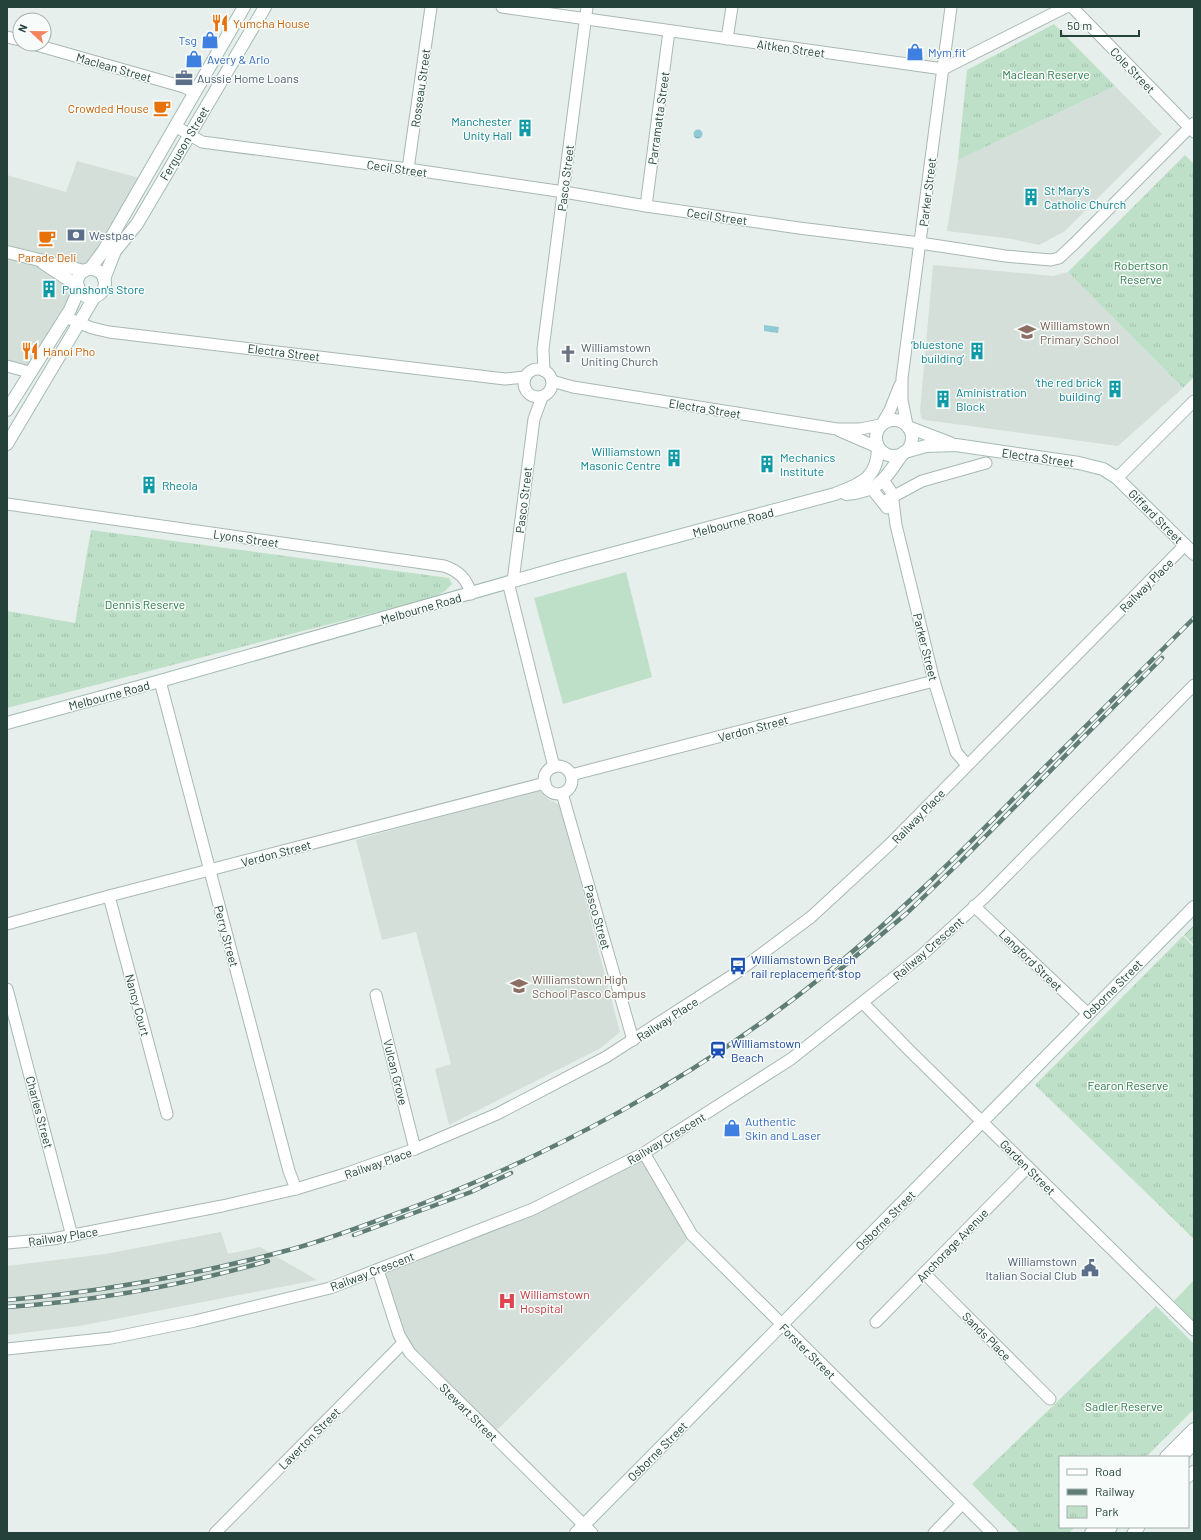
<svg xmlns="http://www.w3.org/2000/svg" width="1201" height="1540" viewBox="0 0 1201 1540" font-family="Barlow,sans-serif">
  <defs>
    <pattern id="park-tufts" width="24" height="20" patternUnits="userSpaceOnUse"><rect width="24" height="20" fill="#bfe0c8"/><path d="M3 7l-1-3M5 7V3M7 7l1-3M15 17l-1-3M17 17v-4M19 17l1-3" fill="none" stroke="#a4c1ad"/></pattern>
    <pattern id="garden-furrows" width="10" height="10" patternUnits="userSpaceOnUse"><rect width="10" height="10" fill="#bfe0c8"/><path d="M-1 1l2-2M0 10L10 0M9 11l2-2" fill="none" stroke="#a4c1ad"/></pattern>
    <pattern id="water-ripples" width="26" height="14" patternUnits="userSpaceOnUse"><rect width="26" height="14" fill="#8ec9d4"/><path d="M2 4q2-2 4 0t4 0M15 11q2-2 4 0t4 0" fill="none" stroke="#74a5ad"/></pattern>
  </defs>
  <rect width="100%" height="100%" fill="#e6efeb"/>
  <g fill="#d4dfda">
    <path d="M1115 86 1162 134 1065 231 1039 245 1012 239 947 231 958 160Z"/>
    <path d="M77 161 139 178 28 368 7 362V175L66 192Z"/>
    <path d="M933 265 1053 276 1068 272 1183 388 1118 446 925 420 921 418 920 411Z"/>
    <path d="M539 790 548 799 560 805 620 1032 601 1048 449 1125 435 1069 451 1064 416 932 382 940 356 840Z"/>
    <path d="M644 1153 692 1235 492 1435 410 1353 378 1270 533 1209Z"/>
    <path d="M221 1232 228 1254 260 1247 317 1280 79 1326 7 1335V1266L105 1254Z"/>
  </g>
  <g fill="#bfe0c8">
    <path d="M626 572 652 677 563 704 534 598Z"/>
    <path d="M1193 1281 1194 1282V1321L1174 1301Z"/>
  </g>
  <g fill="url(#park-tufts)">
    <path d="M1054 24 1115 86 958 160 967 70Z"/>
    <path d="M1185 155 1194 164V377L1183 388 1068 272Z"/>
    <path d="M91 530 449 578 452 584 445 591 434 597 7 708V611L75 623Z"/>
    <path d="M1183 936 1194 947V1239L1035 1085Z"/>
    <path d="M1156 1306 1194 1344V1409L1146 1457H1060V1527H1075L1069 1533H1020L972 1484Z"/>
  </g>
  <path fill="url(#garden-furrows)" d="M1194 925V945L1184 935Z"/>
  <g fill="url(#water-ripples)">
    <circle cx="698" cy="134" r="4.5"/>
    <path d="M764 325 779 327 778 333 764 331Z"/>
  </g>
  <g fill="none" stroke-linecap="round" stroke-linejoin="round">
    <g stroke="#a8b8b2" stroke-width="13">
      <g id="street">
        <path d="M502 7 943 69 1066 7"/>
        <path d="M1072 7 1194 132"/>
        <path d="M7 37 20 40"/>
        <path d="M727 39 732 7"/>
        <path d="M33 44 184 87 194 92"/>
        <path d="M175 126 202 142 408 169 564 192 646 206 799 228 920 243 1005 256 1051 260 1059 258 1075 243 1194 123"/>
        <path d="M408 169 431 7"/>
        <path d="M646 206 669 31"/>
        <path d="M65 317 92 328 109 332 505 379 525 377"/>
        <path d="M7 366 29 372"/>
        <circle cx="538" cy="383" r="14"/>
        <path d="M544 371 543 349 587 7"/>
        <path d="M552 381 573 387 837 429H860L880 425"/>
        <path d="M882 424 890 410 900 385"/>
        <path d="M907 425 902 400V378L951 7"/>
        <path d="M840 431 877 447"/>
        <path d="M1117 478 1194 401"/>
        <path d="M883 480 892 493 896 525 934 681 956 752 967 765"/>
        <path d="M872 489 887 508"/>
        <path d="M883 502 922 481 986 463"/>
        <path d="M7 504 444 566C459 571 467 579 471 594"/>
        <path d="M513 581 534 419 542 397"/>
        <path d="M508 582 554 767"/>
        <path d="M160 681 289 1171 296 1189"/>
        <circle cx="558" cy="780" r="14"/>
        <path d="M571 775 934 681"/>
        <path d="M562 793 633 1040"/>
        <path d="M109 896 167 1114"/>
        <path d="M974 906 1088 1014"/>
        <path d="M7 924 109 896 545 783"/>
        <path d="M7 989 72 1236"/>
        <path d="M376 995 415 1149"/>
        <path d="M863 1003 910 1051 1194 1330"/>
        <path d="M644 1153 692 1235 992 1533"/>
        <path d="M7 1243 53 1239 222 1206 296 1189 345 1174 415 1149 497 1114 606 1057 736 973 811 917 889 845 1185 545"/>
        <path d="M378 1270 399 1335 410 1353 592 1533"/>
        <path d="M924 1273 1050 1399"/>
        <path d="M876 1322 1028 1167"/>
        <path d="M7 1349 111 1338 195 1321 330 1288 533 1209 644 1153 791 1059 922 955 986 896 1194 685"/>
        <path d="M1188 1477 1194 1471"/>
        <path d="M215 1533 403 1343"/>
        <path d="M934 1533 962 1504"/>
        <path d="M1133 1533 1139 1527"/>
      </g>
    </g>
    <g stroke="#a4bbb3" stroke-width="14">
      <g id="secondary">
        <path d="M7 252 84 271"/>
        <path d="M43 263 78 286"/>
        <path d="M90 269 104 250 244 7"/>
        <circle cx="91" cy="283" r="14"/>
        <path d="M104 279 115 251 137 224 265 7"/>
        <path d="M7 410 70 310 79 289"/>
        <circle cx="894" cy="438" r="18"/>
        <path d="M908 427 950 443"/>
        <path d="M7 444 95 296"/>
        <path d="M905 452 926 446 956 445 1079 463 1103 469 1117 478 1194 554"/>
        <path d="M846 494C880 491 884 480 903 453"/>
        <path d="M7 723 160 681 566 566 835 494C860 484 878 479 878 447"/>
        <path d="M1166 1457 1194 1429"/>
        <path d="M1181 1457 1194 1443"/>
        <path d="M576 1533 1194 907"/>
        <path d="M1091 1533 1097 1527"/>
        <path d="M1105 1533 1111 1527"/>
      </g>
    </g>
    <use href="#street" stroke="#fff" stroke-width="11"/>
    <use href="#secondary" stroke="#fff" stroke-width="12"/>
    <g stroke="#5f7d75" stroke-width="4.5">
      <g id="rail">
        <path d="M832 976 906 914 961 861 1162 658"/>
        <path d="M354 1235 471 1192 511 1173"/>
        <path d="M7 1300C101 1292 194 1275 285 1251 321 1242 357 1228 392 1215 546 1159 695 1079 823 976 893 920 956 857 1019 793 1078 734 1136 676 1194 618"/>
        <path d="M7 1307C95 1301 184 1285 268 1261"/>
      </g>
    </g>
    <use href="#rail" stroke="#f7fbf9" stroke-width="3" stroke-dasharray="9" stroke-linecap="butt"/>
  </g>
  <defs>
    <g id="restaurant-bare" transform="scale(1.38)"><path d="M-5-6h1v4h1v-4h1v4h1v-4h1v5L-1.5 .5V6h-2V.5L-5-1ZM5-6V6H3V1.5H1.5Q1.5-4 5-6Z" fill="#e8710a" stroke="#f7fbf9" stroke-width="2.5" paint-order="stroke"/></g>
    <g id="shop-bare" transform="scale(1.38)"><path d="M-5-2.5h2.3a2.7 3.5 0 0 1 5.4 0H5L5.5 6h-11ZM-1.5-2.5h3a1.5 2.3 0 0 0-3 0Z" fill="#3f7fe0" stroke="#f7fbf9" stroke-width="2.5" paint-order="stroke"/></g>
    <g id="office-bare" transform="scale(1.38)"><path d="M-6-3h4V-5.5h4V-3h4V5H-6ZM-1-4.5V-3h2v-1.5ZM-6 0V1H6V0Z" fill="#5c6f8a" stroke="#f7fbf9" stroke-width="2.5" paint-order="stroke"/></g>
    <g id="cafe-bare" transform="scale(1.38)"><path d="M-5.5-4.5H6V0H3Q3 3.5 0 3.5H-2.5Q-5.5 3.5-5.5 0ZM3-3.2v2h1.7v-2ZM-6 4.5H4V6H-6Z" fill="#e8710a" stroke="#f7fbf9" stroke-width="2.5" paint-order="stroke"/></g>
    <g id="building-bare" transform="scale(1.38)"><path d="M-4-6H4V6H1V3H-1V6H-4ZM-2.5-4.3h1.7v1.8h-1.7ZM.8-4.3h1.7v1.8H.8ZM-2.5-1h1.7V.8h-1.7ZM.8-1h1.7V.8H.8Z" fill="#0f9aa8" stroke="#f7fbf9" stroke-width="2.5" paint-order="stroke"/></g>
    <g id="bank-bare" transform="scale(1.38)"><path d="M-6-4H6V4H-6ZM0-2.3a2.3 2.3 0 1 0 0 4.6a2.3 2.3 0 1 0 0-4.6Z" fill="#5c6f8a" stroke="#f7fbf9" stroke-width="2.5" paint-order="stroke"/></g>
    <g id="school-bare" transform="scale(1.38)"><path d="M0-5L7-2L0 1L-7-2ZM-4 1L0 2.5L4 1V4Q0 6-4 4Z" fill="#8d6e63" stroke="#f7fbf9" stroke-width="2.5" paint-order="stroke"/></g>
    <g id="church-bare" transform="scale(1.38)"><path d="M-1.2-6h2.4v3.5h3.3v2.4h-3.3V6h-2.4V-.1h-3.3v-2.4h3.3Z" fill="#6b7280" stroke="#f7fbf9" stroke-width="2.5" paint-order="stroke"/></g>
    <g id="bus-bare" transform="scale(1.38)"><path d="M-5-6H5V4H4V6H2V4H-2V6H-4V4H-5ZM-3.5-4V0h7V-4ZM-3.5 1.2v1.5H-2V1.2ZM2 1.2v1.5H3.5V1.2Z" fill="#1a4fb4" stroke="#f7fbf9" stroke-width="2.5" paint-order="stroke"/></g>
    <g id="station-bare" transform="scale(1.38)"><path d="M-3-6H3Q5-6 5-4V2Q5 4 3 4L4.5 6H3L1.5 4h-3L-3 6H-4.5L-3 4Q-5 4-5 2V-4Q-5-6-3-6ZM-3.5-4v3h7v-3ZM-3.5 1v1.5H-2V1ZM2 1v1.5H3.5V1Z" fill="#1a4fb4" stroke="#f7fbf9" stroke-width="2.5" paint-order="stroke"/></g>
    <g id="civic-bare" transform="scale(1.38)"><path d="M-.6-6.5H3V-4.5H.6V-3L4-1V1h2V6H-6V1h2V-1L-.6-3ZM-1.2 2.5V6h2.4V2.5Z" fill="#5c6f8a" stroke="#f7fbf9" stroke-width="2.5" paint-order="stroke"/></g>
    <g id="hospital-bare" transform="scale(1.38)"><path d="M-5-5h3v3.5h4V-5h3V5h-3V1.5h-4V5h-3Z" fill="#e0444e" stroke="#f7fbf9" stroke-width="2.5" paint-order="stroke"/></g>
  </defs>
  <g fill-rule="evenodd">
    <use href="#restaurant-bare" x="220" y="23"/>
    <use href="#shop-bare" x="210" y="40"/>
    <use href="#shop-bare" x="915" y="52"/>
    <use href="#shop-bare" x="194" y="59"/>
    <use href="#office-bare" x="184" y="78"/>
    <use href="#cafe-bare" x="162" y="108"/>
    <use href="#building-bare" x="525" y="128"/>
    <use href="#building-bare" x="1031" y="197"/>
    <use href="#bank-bare" x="76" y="235"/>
    <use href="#cafe-bare" x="47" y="238"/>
    <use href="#building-bare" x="49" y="289"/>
    <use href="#school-bare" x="1027" y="332"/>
    <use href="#restaurant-bare" x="30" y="351"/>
    <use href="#building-bare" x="977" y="351"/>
    <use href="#church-bare" x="568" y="354"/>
    <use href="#building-bare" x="1115" y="389"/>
    <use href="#building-bare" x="943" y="399"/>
    <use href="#building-bare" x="674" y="458"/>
    <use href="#building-bare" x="767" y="464"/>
    <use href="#building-bare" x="149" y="485"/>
    <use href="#bus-bare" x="738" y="966"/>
    <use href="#school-bare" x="519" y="986"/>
    <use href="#station-bare" x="718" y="1050"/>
    <use href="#shop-bare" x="732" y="1128"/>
    <use href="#civic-bare" x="1090" y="1268"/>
    <use href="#hospital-bare" x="507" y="1301"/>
  </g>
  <g text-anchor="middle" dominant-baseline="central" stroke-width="3" stroke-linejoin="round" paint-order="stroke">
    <g font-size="12" fill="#c56008" stroke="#f7fbf9" text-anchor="start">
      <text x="233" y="23">Yumcha House</text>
      <text x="149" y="108" text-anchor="end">Crowded House</text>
      <text x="47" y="257" text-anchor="middle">Parade Deli</text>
      <text x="43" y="351">Hanoi Pho</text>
    </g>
    <g font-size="12" fill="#366cbe" stroke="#f7fbf9" text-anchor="start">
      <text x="197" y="40" text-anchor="end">Tsg</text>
      <text x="928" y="52">Mym fit</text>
      <text x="207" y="59">Avery &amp; Arlo</text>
      <text x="745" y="1121">Authentic<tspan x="745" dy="14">Skin and Laser</tspan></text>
    </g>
    <g font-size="12" fill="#24423a" stroke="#f7fbf9">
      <text transform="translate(791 48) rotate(8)">Aitken Street</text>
      <text transform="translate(114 67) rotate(16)">Maclean Street</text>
      <text transform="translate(1133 70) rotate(46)">Cole Street</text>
      <text transform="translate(420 88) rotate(-82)">Rosseau Street</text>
      <text transform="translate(658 118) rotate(-82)">Parramatta Street</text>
      <text transform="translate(184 143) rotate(-59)">Ferguson Street</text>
      <text transform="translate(397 168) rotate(8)">Cecil Street</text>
      <text transform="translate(565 178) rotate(-83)">Pasco Street</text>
      <text transform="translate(927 192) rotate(-83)">Parker Street</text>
      <text transform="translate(717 216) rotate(8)">Cecil Street</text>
      <text transform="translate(284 352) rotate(7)">Electra Street</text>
      <text transform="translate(705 408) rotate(9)">Electra Street</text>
      <text transform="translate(1038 457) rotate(8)">Electra Street</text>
      <text transform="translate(523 500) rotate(-83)">Pasco Street</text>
      <text transform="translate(1156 516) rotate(45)">Giffard Street</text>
      <text transform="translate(733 522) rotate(-15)">Melbourne Road</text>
      <text transform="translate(246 538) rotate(8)">Lyons Street</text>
      <text transform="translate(1146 585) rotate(-45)">Railway Place</text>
      <text transform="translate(421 608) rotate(-16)">Melbourne Road</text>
      <text transform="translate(926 647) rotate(76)">Parker Street</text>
      <text transform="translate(109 695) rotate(-15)">Melbourne Road</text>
      <text transform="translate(753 728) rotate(-15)">Verdon Street</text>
      <text transform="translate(918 816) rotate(-46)">Railway Place</text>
      <text transform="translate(276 853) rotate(-15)">Verdon Street</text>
      <text transform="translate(598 917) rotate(74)">Pasco Street</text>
      <text transform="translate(227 936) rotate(75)">Perry Street</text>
      <text transform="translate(928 948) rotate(-41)">Railway Crescent</text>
      <text transform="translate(1031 960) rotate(44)">Langford Street</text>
      <text transform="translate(1112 989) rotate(-45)">Osborne Street</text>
      <text transform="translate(138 1005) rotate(75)">Nancy Court</text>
      <text transform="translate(667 1019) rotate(-33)">Railway Place</text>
      <text transform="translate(396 1072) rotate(76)">Vulcan Grove</text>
      <text transform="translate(40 1112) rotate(75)">Charles Street</text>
      <text transform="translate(666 1138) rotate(-31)">Railway Crescent</text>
      <text transform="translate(378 1163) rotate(-19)">Railway Place</text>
      <text transform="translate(1028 1167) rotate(45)">Garden Street</text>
      <text transform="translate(885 1220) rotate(-45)">Osborne Street</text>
      <text transform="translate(63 1236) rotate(-9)">Railway Place</text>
      <text transform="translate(952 1245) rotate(-46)">Anchorage Avenue</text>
      <text transform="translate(372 1271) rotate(-21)">Railway Crescent</text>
      <text transform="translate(987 1336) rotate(45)">Sands Place</text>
      <text transform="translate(808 1351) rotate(45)">Forster Street</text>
      <text transform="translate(469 1412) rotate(45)">Stewart Street</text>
      <text transform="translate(309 1438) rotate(-45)">Laverton Street</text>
      <text transform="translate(657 1451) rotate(-45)">Osborne Street</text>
    </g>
    <g font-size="12" fill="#2d7a4b" stroke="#f7fbf9">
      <text x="1046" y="74">Maclean Reserve</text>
      <text x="1141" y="265">Robertson<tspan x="1141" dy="14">Reserve</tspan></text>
      <text x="145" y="604">Dennis Reserve</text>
      <text x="1128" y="1085">Fearon Reserve</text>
      <text x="1124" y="1406">Sadler Reserve</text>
    </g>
    <g font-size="12" fill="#4e5e75" stroke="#f7fbf9" text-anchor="start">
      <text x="197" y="78">Aussie Home Loans</text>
      <text x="89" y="235">Westpac</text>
      <text x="1077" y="1261" text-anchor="end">Williamstown<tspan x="1077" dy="14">Italian Social Club</tspan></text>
    </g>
    <g font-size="12" fill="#0d838f" stroke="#f7fbf9" text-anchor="start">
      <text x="512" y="121" text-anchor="end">Manchester<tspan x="512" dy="14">Unity Hall</tspan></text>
      <text x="1044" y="190">St Mary's<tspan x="1044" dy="14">Catholic Church</tspan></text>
      <text x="62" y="289">Punshon's Store</text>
      <text x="964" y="344" text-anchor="end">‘bluestone<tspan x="964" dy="14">building’</tspan></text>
      <text x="1102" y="382" text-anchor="end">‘the red brick<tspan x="1102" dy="14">building’</tspan></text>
      <text x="956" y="392">Aministration<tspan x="956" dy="14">Block</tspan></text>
      <text x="661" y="451" text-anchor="end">Williamstown<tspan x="661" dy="14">Masonic Centre</tspan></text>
      <text x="780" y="457">Mechanics<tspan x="780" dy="14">Institute</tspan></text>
      <text x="162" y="485">Rheola</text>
    </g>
    <g font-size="12" fill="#785e54" stroke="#f7fbf9" text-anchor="start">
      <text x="1040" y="325">Williamstown<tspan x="1040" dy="14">Primary School</tspan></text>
      <text x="532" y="979">Williamstown High<tspan x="532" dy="14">School Pasco Campus</tspan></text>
    </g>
    <g font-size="12" fill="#5b616d" stroke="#f7fbf9" text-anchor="start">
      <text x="581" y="347">Williamstown<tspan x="581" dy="14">Uniting Church</tspan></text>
    </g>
    <g font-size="12" fill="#164399" stroke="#f7fbf9" text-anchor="start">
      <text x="751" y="959">Williamstown Beach<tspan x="751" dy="14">rail replacement stop</tspan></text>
      <text x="731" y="1043">Williamstown<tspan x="731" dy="14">Beach</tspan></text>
    </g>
    <g font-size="12" fill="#be3a42" stroke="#f7fbf9" text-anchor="start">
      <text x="520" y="1294">Williamstown<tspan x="520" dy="14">Hospital</tspan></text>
    </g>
  </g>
  <rect width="1201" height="1540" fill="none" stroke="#24423a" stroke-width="16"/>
  <rect x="1059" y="1456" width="130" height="72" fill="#f7fbf9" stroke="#a3b1ad"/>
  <rect x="1067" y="1469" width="20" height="6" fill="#ffffff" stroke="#a3b1ad"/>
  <text x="1095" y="1476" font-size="12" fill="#24423a">Road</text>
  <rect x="1067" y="1489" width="20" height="6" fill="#5f7d75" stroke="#a3b1ad"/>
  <text x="1095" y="1496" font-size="12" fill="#24423a">Railway</text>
  <rect x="1067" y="1506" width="20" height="12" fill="url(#park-tufts)" stroke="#a3b1ad"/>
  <text x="1095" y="1516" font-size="12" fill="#24423a">Park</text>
  <g transform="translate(32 32) rotate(292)"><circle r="19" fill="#f7fbf9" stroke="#a3b1ad"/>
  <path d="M0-3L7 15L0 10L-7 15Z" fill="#f4845f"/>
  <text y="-6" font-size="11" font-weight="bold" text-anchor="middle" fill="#24423a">N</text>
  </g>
  <path d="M1061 30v6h78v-6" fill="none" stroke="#24423a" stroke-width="2"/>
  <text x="1067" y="30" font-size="12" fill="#24423a" stroke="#f7fbf9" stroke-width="3" paint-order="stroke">50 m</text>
</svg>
